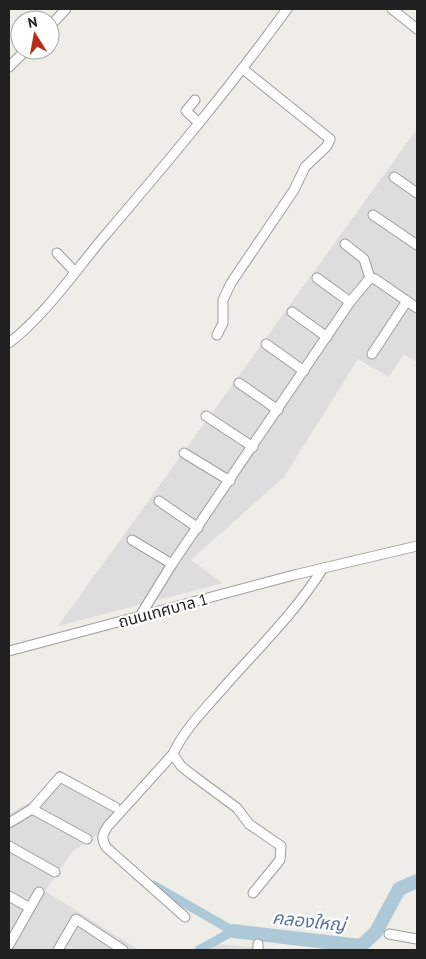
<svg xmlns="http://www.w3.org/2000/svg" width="426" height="959" viewBox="0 0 426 959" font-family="'PT Sans','Noto Sans Thai',sans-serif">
  <rect width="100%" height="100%" fill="#efede7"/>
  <g fill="#ddd">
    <path d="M417 129V362L404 354 389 377 358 359 284 477 191 560 223 583 58 626Z"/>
    <path d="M59 770 121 804 96 836 73 851 45 891 139 950H9V814L32 801Z"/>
    <path d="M215 944 293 950H209Z"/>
  </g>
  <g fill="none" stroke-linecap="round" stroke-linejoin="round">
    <g stroke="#adc8d7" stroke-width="9">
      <path d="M153 885 233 931"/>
      <path d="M199 950 233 931"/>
    </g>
    <path stroke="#adc8d7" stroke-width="14" d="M233 931 361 946 376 932 399 889 417 881"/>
    <g stroke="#9d9d9d" stroke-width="11">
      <g id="minor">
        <path d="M392 9 417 29"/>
        <path d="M50 26 66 9"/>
        <path d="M9 67 26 50"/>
        <path d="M195 100 186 111 199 123"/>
        <path d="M394 177 417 193"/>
        <path d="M373 215 417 245"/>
        <path d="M345 244 364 259 370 278"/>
        <path d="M57 253 75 272"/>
        <path d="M317 278 350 302"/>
        <path d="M370 278 375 279 417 308"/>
        <path d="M292 312 327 337"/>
        <path d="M217 335 223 323V300L231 283 294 190 305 167 327 146 330 139 243 69"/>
        <path d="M9 343C45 315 73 274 102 239 166 164 229 89 287 9"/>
        <path d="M266 344 304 371"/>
        <path d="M372 354 407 301"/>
        <path d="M239 383 278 410"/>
        <path d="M206 416 253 447"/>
        <path d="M184 453 230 481"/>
        <path d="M159 501 198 528"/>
        <path d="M132 540 172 564"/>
        <path d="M140 616 172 564 350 302 370 278"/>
        <path d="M9 651 294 575 417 546"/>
        <path d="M173 754 108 826C102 835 101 838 106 847L185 917"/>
        <path d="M32 809 87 839"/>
        <path d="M9 823 32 809 60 777 115 807"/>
        <path d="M9 846 55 872"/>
        <path d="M253 893 280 860 281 846 249 824 237 808 191 774 181 766 173 754C183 732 201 713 217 695 253 653 294 615 323 568"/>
        <path d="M9 896 30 908"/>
        <path d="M389 934 417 939"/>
        <path d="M9 945 39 892"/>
        <path d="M58 950 76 919 123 950"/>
        <path d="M258 950V944"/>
      </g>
    </g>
    <use href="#minor" stroke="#fff" stroke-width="9"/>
  </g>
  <g text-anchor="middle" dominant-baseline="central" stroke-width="4.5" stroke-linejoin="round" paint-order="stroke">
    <g font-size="16" fill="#202020" stroke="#fff">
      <text transform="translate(163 610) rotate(-15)">ถนนเทศบาล 1</text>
    </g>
    <g font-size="18" font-style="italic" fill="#5874a4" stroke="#fff">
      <text transform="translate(309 921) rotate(6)">คลองใหญ่</text>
    </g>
  </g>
  <rect width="426" height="959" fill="none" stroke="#202020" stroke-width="20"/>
  <g transform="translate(35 35) rotate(349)"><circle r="24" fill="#ffffff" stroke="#a6a6a6"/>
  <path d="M0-4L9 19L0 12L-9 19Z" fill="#b62d19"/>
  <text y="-8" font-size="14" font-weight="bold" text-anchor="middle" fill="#202020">N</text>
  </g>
</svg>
